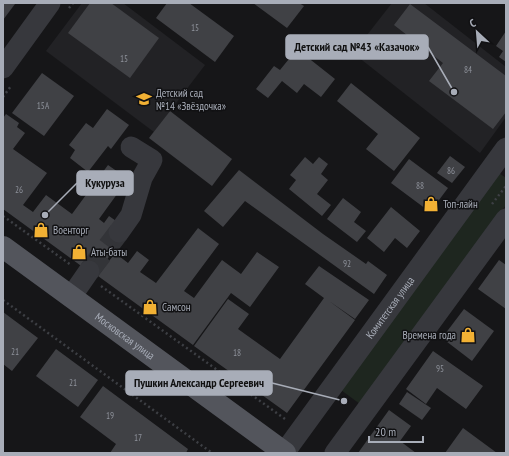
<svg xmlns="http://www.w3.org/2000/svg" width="509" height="456" viewBox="0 0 509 456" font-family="'PT Sans Narrow',sans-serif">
  <rect width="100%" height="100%" fill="#161618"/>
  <g fill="#222225">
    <path d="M82 3H123L205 65 154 132 46 51Z"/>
    <path d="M392 3H424L506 67V117L480 153 353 53Z"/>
  </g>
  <path fill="#1e261f" d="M499 173 506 178V205L360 404 341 390Z"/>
  <g fill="#404145">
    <path d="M3 3 15 4 3 20Z"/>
    <path d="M90 3H111L159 38 130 78 68 33Z"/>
    <path d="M167 3H189L234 36 215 62 156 18Z"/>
    <path d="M253 3H299L304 6 287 28Z"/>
    <path d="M410 4 506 76V112L493 129 429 81 443 63 394 25Z"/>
    <path d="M506 31V62L499 57 503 51 496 46Z"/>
    <path d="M297 49 335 79 321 97 304 84 297 93 282 81 268 98 256 89 274 66 280 70Z"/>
    <path d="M42 73 74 96 44 136 12 113Z"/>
    <path d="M351 83 420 138 394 171 366 149 378 134 337 101Z"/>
    <path d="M107 109 129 125 111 149 108 146 88 172 70 158 75 150 69 145 86 123 93 128Z"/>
    <path d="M170 111 232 159 212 186 149 138Z"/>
    <path d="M6 114 19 123 17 127 25 133 13 149 47 173 23 205 33 212 46 195 72 214 108 165 128 179 99 219 104 223 109 216 119 223 124 236 95 276 3 209V118Z"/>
    <path d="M450 156 465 167 452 183 437 173Z"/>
    <path d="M305 157 313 164 319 157 328 164 321 174 328 180 317 194 331 205 322 216 289 189 296 180 290 175Z"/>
    <path d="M409 159 448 188 430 212 391 183Z"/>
    <path d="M239 170 323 234 366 264 368 261 387 275 374 294 245 201 223 227 204 211Z"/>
    <path d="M343 198 361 212 354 222 366 231 357 242 327 219Z"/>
    <path d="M391 207 420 231 407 248 395 238 384 252 367 238Z"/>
    <path d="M198 228 219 244 184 291 194 298 222 260 241 274 257 252 279 267 250 307 231 293 193 345 98 276 115 253 128 263 137 251 149 260 140 272 156 283Z"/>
    <path d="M499 260 506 265V309L478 289Z"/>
    <path d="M319 266 369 300 355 319 329 301 355 320 287 413 194 346 228 299 249 314 238 329 280 359 324 298 305 284Z"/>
    <path d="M464 309 494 331 472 361 442 338Z"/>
    <path d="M3 312 38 338 12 371 3 364Z"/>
    <path d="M56 349 98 380 78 407 36 376Z"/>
    <path d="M433 351 483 386 466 409 437 388 426 404 406 389Z"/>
    <path d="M103 386 188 449 186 453H110L116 444 80 417Z"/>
    <path d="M407 392 431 408 422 420 399 404Z"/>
    <path d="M389 410 411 426 400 441 416 453H358Z"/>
    <path d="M463 428 497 453H445Z"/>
  </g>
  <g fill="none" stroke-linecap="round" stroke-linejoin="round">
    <path stroke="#333438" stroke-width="21" stroke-dasharray="21 10" stroke-linecap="butt" d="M89 271 119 232"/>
    <g stroke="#3d3f44" stroke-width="2.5" stroke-dasharray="2 3" stroke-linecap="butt">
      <path d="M69 8 73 3"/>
      <path d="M3 97 11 86"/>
      <path d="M492 204 506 186"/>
      <path d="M3 216 71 265"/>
      <path d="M101 286 285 419"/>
      <path d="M3 300 212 453"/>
    </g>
    <g stroke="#37383d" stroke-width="21">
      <path d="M3 68 50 3"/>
      <path d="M119 232 131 215 142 178 152 160 131 147"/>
      <path d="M71 297 89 271"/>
      <path id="s1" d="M284 453 506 148"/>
      <path d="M335 453 506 219"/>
    </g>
    <path stroke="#53555c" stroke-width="22" id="s2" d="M3 247 285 453"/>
  </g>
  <defs>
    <g id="school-bare" transform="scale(1.2)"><path d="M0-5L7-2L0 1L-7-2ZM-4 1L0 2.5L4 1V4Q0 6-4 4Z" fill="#f2b134" stroke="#111113" stroke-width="2.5" paint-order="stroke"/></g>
    <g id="shop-bare" transform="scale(1.2)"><path d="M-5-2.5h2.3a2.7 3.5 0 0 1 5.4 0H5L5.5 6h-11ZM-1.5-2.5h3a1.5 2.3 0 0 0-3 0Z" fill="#f2b134" stroke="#111113" stroke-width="2.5" paint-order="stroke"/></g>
  </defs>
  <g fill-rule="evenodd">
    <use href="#school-bare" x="144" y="99"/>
    <use href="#shop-bare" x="431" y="204"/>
    <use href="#shop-bare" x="41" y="230"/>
    <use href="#shop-bare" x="79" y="252"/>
    <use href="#shop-bare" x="150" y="307"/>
    <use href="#shop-bare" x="468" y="335"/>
  </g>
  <g text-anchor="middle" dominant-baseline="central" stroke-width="3" stroke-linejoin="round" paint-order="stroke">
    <g font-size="9" fill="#8e929b">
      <text x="195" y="27">15</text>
      <text x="124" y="58">15</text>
      <text x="468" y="69">84</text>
      <text x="43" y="105">15А</text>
      <text x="451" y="170">86</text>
      <text x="420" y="185">88</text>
      <text x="19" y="189">26</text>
      <text x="347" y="263">92</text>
      <text x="15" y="351">21</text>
      <text x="237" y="352">18</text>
      <text x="440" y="368">95</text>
      <text x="73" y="382">21</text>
      <text x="110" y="415">19</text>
      <text x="138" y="437">17</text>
    </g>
    <g font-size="11" fill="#a8adb8" stroke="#111113" text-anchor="start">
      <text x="156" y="93">Детский сад<tspan x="156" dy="13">№14 «Звёздочка»</tspan></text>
      <text x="443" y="204">Топ-лайн</text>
      <text x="53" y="230">Военторг</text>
      <text x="91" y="252">Аты-баты</text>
      <text x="162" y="307">Самсон</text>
      <text x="456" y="335" text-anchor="end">Времена года</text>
    </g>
    <g font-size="11" fill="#a8adb8" stroke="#111113">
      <text stroke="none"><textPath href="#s1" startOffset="180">Комитетская улица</textPath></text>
      <text stroke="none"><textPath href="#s2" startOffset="151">Московская улица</textPath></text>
    </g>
  </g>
  <path fill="none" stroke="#a8adb8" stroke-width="1.5" d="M454 92L428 47M45 215L77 183M344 401L272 383"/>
  <g fill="#a8adb8" stroke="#111113" stroke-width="1.5">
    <circle cx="454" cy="92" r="4"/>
    <circle cx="45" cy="215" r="4"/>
    <circle cx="344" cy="401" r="4"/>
  </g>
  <g fill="#a8adb8" stroke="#a8adb8" stroke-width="1.5">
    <rect x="286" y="35" width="142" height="24" rx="4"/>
    <rect x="77" y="171" width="56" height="24" rx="4"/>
    <rect x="126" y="371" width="146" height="24" rx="4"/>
  </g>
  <g font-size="12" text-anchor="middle" font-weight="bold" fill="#111">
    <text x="357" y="51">Детский сад №43 «Казачок»</text>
    <text x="105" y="187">Кукуруза</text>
    <text x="199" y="387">Пушкин Александр Сергеевич</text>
  </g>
  <rect width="509" height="456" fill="none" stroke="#a8adb8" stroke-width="8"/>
  <g transform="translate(477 32) rotate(334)" stroke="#111113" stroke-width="3" paint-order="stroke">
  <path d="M0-3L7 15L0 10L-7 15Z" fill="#a8adb8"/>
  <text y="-6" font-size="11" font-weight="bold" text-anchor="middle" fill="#a8adb8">С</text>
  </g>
  <path d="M369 436v6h54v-6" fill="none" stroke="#a8adb8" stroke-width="2"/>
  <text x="375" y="436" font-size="12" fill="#a8adb8" stroke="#111113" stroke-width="3" paint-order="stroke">20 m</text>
</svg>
